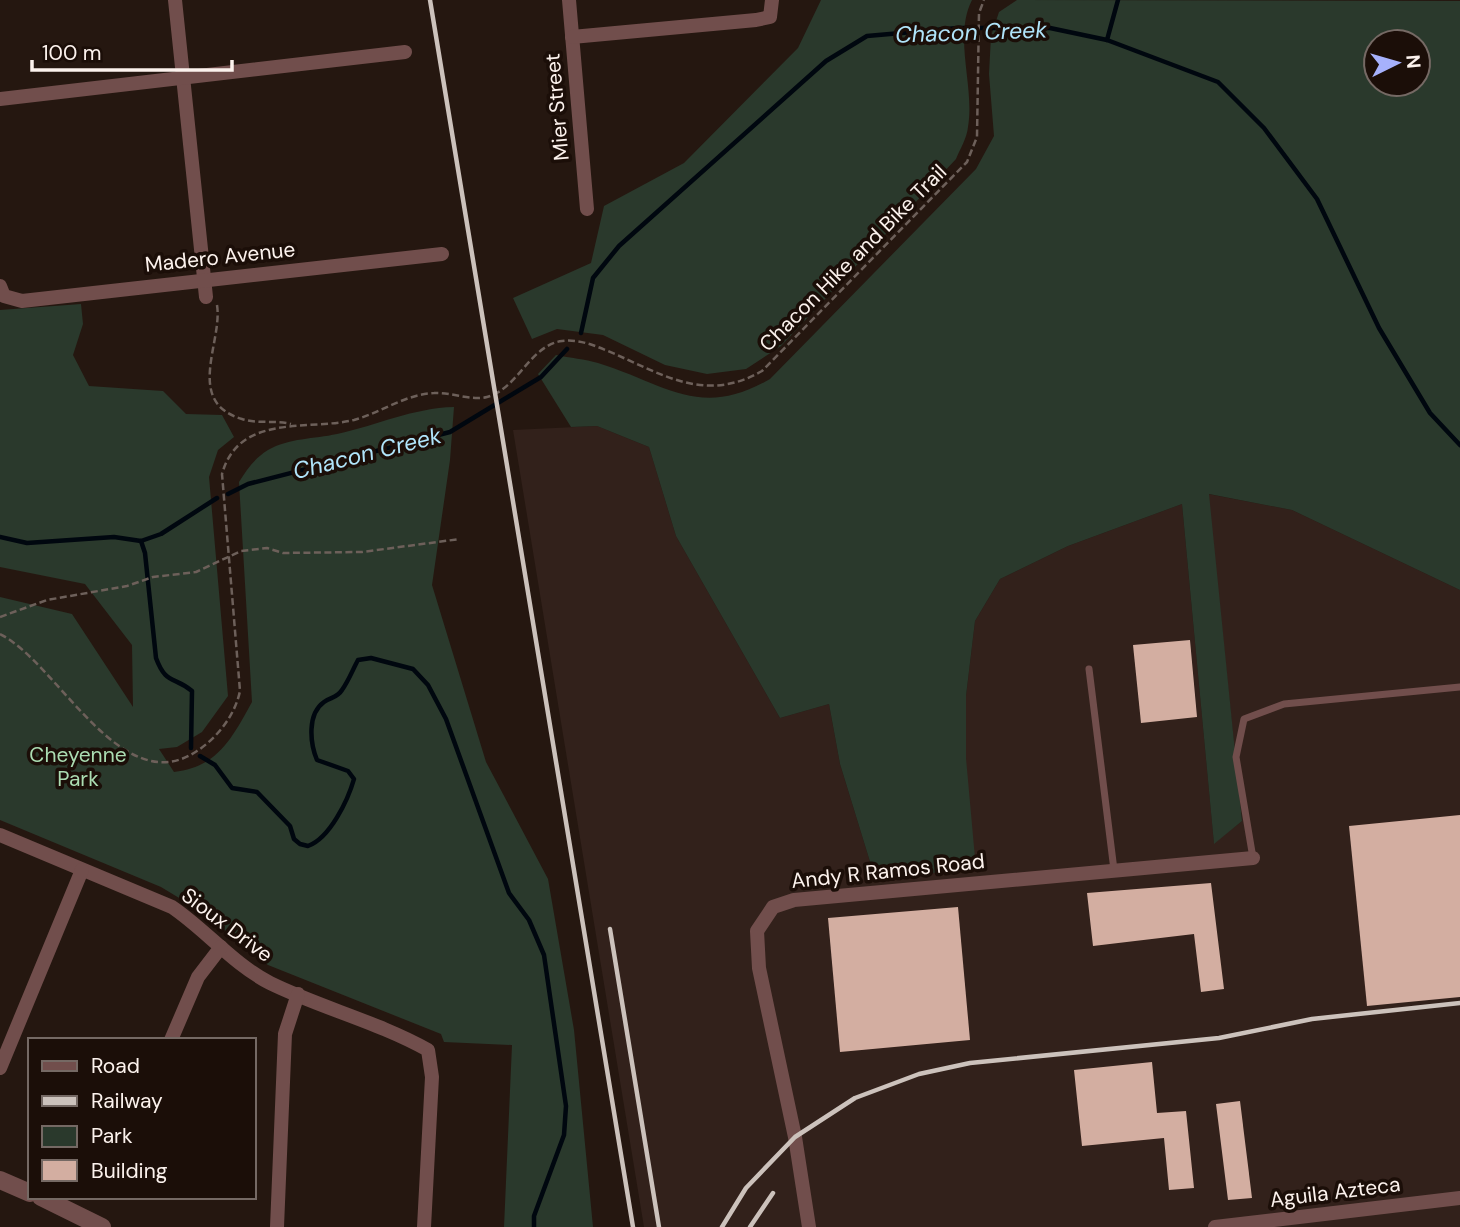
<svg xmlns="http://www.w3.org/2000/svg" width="1460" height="1227" viewBox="0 0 1460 1227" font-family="'DM Sans',sans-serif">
  <rect width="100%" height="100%" fill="#251710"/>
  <path fill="#32211b" d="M597 426 649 447 676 536 780 718 829 704 840 764 875 878 966 758V696L975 621 1000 579 1068 546 1182 504 1214 843 1242 821 1208 494 1292 510 1460 590V1227H644L513 430Z"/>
  <g fill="#2a392c" fill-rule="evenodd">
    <path d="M821 0H972C953 37 975 87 968 127 967 138 960 149 956 159L781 346 746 369 707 374 665 365 603 335 557 329 532 339 513 298 591 263 604 206 684 163 798 48Z"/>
    <path d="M1017 0 1460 1V590L1292 510 1209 494 1242 821 1214 844 1182 504 1068 546 1000 579 975 621 966 696V758L976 869 875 878 840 764 829 704 780 718 676 536 649 447 597 426 571 427 538 374 556 355C570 358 585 359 598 363 666 384 700 420 770 379L976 169 994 136 989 74 991 36 999 12ZM1376 42H1418V84H1376Z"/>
    <path d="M81 304 83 324 73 355 89 386 163 391 186 414 222 415 234 437 218 450 209 477 228 696 202 732 177 747 159 749 174 772C218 767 232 738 252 702L239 482C247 469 255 458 268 450 289 438 314 439 337 434 378 425 413 408 454 407L450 460 432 585 486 762 548 879 574 1030 593 1227H504L512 1045 444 1042 441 1034 268 965 199 910 161 887 0 820V597L72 614 133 707 132 645 85 584 0 567V310Z"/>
  </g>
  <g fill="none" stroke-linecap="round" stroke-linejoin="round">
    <g stroke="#00070f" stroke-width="4.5">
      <path d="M1107 40 1118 0"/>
      <path d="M581 333 593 278 619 246 826 61 867 36 958 28H1050L1107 40 1218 82 1264 128 1317 199 1379 328 1430 413 1460 445"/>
      <path d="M228 494 248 484 450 432 541 377 567 349"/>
      <path d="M0 537 27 543 114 537 141 541 161 534 217 498"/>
      <path d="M141 541 145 553 156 658C166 685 174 676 192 691L191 748"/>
      <path d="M200 756 215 765 232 788 257 792 290 826 294 839 300 844 308 846C330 838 348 800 354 779L348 771 317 760C310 743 307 714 324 702 331 697 337 698 342 690 349 680 353 669 358 660L371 658 413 669 428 685 446 719 509 893 529 920 544 955 566 1106 564 1135 534 1216V1227"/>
    </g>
  </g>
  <g fill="#d3aea1">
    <path d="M1190 640 1197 717 1141 723 1133 645Z"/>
    <path d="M1460 815V997L1367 1006 1349 826Z"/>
    <path d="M1211 883 1224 989 1201 992 1194 934 1093 946 1087 893Z"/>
    <path d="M958 907 970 1040 840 1052 828 918Z"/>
    <path d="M1152 1062 1157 1113 1186 1111 1194 1188 1169 1190 1164 1138 1082 1146 1074 1070Z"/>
    <path d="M1240 1101 1252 1198 1228 1200 1216 1104Z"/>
  </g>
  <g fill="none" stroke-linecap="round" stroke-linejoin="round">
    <g stroke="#6d605a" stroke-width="2.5" stroke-dasharray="7 3.5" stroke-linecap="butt">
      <path d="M217 305C223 342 184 402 242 419 258 424 275 420 291 424"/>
      <path d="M0 617 47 600 127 586 153 577 196 572 241 551 267 548 283 553 362 552 460 539"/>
      <path d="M0 634C59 664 121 802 197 751 218 737 235 715 240 691L222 474C239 413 307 431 354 420 380 413 406 394 434 393 451 392 470 401 487 397 518 389 530 345 562 341 579 339 593 345 608 351 662 374 705 404 762 371L967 162 977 137 979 13 984 0"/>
    </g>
    <g stroke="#714e4c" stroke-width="7">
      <path d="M1089 669 1114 870"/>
      <path d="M1253 858 1236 757 1244 719 1284 704 1460 687"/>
    </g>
    <g stroke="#714e4c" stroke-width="14">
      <path d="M175 0 206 297"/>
      <path d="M569 0 587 209"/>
      <path d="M572 37 756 20 770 17 772 0"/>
      <path d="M0 99 405 52"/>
      <path d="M0 286 4 296 22 301 442 254"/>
      <path d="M0 835 172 907C206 930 233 964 270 983 321 1008 378 1022 428 1050L432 1077 424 1227"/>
      <path d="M171 1040 198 977 221 947"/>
      <path d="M0 1068 82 870"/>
      <path d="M277 1227 285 1034 298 994"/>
      <path d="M809 1227 795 1137 759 968 757 931 773 907 794 900 1253 858"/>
      <path d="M1215 1227 1460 1198"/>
    </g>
    <g stroke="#714e4c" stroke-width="18">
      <path d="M0 1180 30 1193"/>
      <path d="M41 1197 102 1227"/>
    </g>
    <g stroke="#ccc2bc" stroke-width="4.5">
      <path d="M430 0 633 1227"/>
      <path d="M610 929 659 1227"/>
      <path d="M722 1227 746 1188 795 1137 855 1098 919 1074 970 1063 1219 1038 1312 1019 1460 1003"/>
      <path d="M750 1227 773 1193"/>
    </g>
  </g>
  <g text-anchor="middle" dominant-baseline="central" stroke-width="7" stroke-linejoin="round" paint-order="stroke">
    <g font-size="21" fill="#fcf2ed" stroke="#1b0e08">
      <text transform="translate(557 107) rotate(-95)">Mier Street</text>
      <text transform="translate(220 257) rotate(-6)">Madero Avenue</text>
      <text transform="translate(853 258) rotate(-45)">Chacon Hike and Bike Trail</text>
      <text transform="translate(888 871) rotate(-6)">Andy R Ramos Road</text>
      <text transform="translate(227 925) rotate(37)">Sioux Drive</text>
      <text transform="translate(1335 1192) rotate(-7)">Aguila Azteca</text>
    </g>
    <g font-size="21" fill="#abdcb2" stroke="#1b0e08">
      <text x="78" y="755">Cheyenne<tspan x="78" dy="24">Park</tspan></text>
    </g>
    <g font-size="23" font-style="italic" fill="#b0e4fa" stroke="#1b0e08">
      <text transform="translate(971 32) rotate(-2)">Chacon Creek</text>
      <text transform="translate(367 453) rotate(-14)">Chacon Creek</text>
    </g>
  </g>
  <rect x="28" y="1038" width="228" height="161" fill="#1b0e08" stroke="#756964" stroke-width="2"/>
  <rect x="42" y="1061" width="35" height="10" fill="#714e4c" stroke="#756964" stroke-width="2"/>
  <text x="91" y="1073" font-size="21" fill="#fcf2ed">Road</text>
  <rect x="42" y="1096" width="35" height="10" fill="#ccc2bc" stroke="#756964" stroke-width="2"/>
  <text x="91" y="1108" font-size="21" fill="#fcf2ed">Railway</text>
  <rect x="42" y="1126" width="35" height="21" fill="#2a392c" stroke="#756964" stroke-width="2"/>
  <text x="91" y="1143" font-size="21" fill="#fcf2ed">Park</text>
  <rect x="42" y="1160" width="35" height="21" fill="#d3aea1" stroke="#756964" stroke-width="2"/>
  <text x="91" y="1178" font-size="21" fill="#fcf2ed">Building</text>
  <g transform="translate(1397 63) rotate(85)"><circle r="33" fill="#1b0e08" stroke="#756964" stroke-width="2"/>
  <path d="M0-5L12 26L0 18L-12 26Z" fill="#a6b1fc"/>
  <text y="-10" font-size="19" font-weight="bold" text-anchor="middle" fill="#fcf2ed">N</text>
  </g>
  <path d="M32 60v10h200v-10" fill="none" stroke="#fcf2ed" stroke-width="3.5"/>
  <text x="42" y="60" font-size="21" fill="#fcf2ed" stroke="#1b0e08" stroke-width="5" paint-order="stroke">100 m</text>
</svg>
